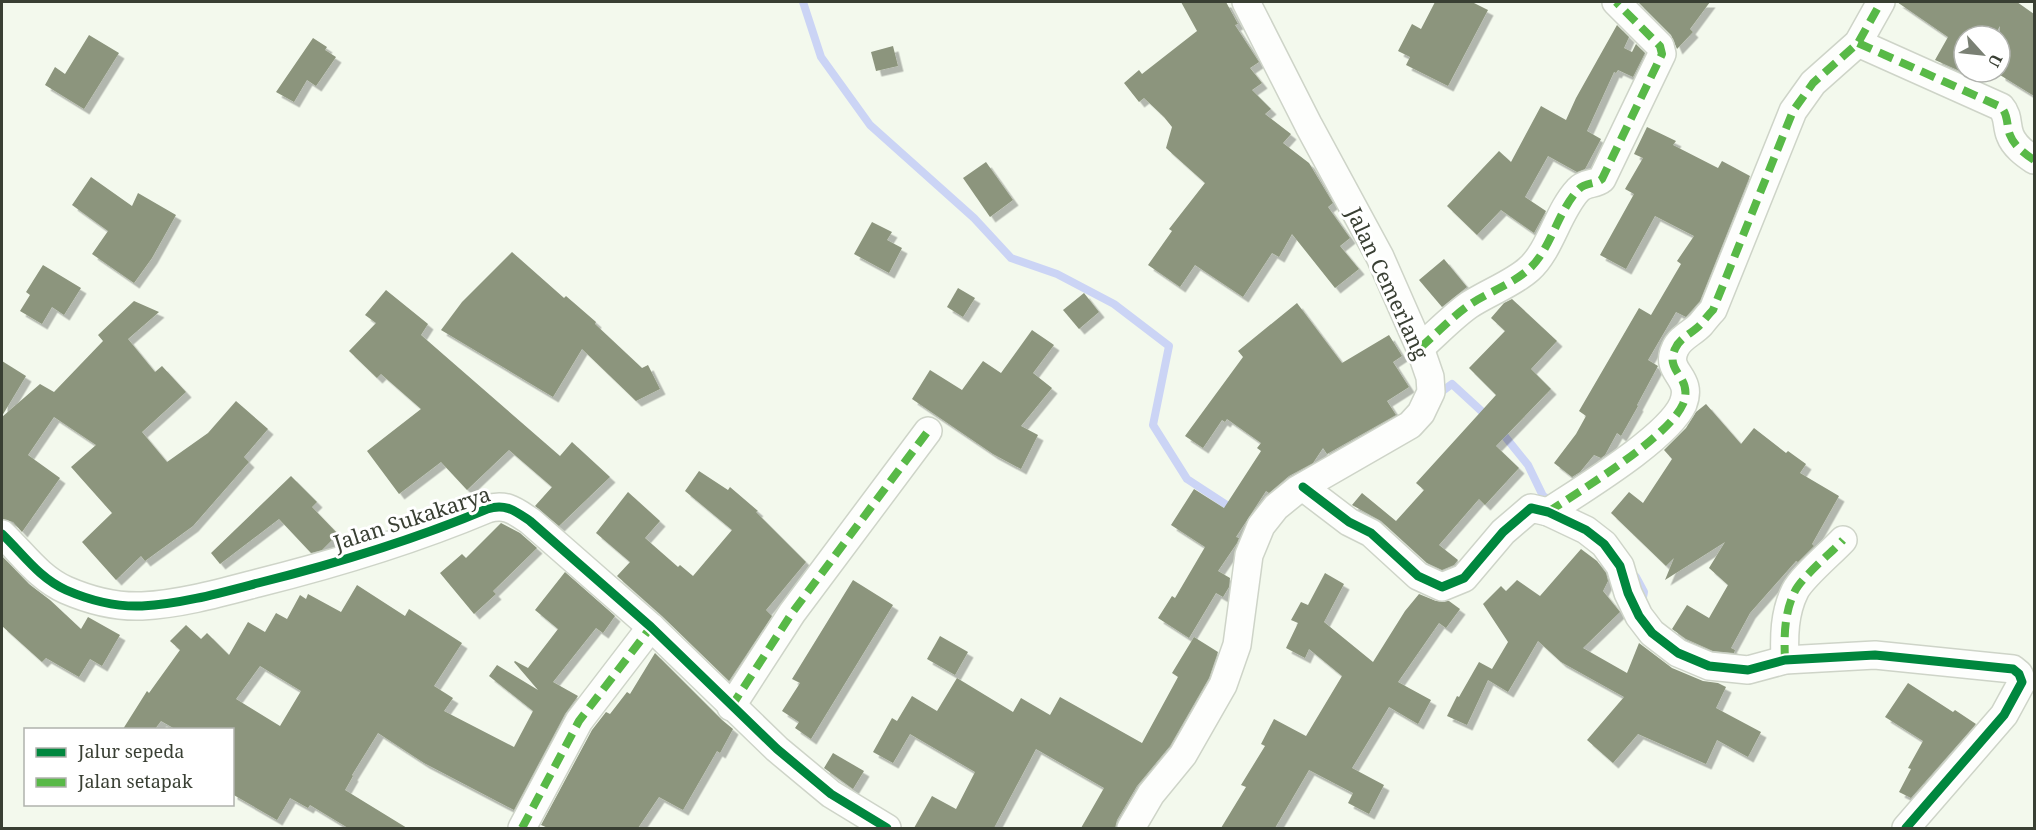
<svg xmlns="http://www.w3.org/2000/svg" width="2036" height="830" viewBox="0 0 2036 830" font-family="'Noto Serif',serif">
  <defs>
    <filter id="shadow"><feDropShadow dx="5.5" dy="5.5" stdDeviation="0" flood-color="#0004"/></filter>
  </defs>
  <rect width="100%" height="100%" fill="#f3f9ed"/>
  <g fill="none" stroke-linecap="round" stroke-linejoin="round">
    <g stroke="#cbd4f5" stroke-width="8">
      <path d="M803 2 821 57 870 125 974 218 1011 258 1057 274 1114 304 1169 346 1153 425 1187 479 1233 509"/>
      <path d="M1437 395 1452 384 1489 418"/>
      <path d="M1499 429 1528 465 1543 496 1554 502"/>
      <path d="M1636 577 1644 592 1642 602"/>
    </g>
  </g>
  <g fill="#8c957d" fill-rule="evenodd" filter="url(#shadow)">
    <path d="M1181 2H1226L1238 24 1235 25 1259 62 1250 68 1262 83 1252 90 1271 109 1265 114 1291 134 1283 143 1309 163 1333 203 1328 207 1350 238 1340 246 1359 269 1335 288 1292 234 1279 257 1272 253 1243 297 1195 265 1180 287 1148 265 1172 231 1169 229 1205 183 1166 148 1172 127 1164 117 1144 98 1139 102 1124 83 1139 70 1142 74 1197 31Z"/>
    <path d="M1435 2H1472L1488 10 1448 86 1406 65 1410 57 1398 51 1412 24 1421 29Z"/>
    <path d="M1638 2H1710L1690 29 1693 32 1677 49 1671 35Z"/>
    <path d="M1897 2H2017L2034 14V96L2000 75V26L1994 36H1964V72H1974L1971 76 1935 60 1948 37Z"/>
    <path d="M1617 25 1629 37 1624 48 1632 52 1636 44 1645 53 1633 77 1618 70 1616 73 1614 72 1587 131 1601 139 1585 169 1577 172 1548 156 1525 197 1546 211 1534 233 1501 210 1477 235 1447 206 1499 151 1511 162 1541 106 1566 120 1576 98Z"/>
    <path d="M89 35 119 53 84 109 45 85 55 67 65 74Z"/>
    <path d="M313 38 327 47 325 50 336 57 316 86 307 80 294 102 276 92Z"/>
    <path d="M893 46 898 66 876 71 871 52Z"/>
    <path d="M1647 127 1676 141 1673 145 1718 168 1722 161 1750 176 1700 301 1686 317 1676 312 1648 360 1658 366 1637 405 1638 406 1621 436 1617 433 1605 455 1601 458 1594 455 1580 472 1572 477 1554 463 1576 434 1586 416 1579 411 1639 308 1651 315 1681 264 1677 261 1694 236 1655 216 1626 269 1600 255 1634 194 1625 189 1643 158 1634 154Z"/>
    <path d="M986 162 1013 200 990 217 963 178Z"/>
    <path d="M91 177 132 206 138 193 176 215 152 258 134 283 92 254 108 231 72 205Z"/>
    <path d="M872 222 892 232 887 240 902 248 889 273 854 254Z"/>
    <path d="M512 252 564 298 566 296 596 322 595 324 642 368 648 365 660 389 636 401 582 349 553 397 441 330 462 302Z"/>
    <path d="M1444 259 1467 287 1442 307 1419 280Z"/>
    <path d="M43 265 81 288 64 315 52 307 42 324 20 311 30 295 26 292Z"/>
    <path d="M958 288 975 298 963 317 947 307Z"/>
    <path d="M386 290 428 324 421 335 560 456 572 442 610 477 559 526 535 506 552 487 509 450 467 490 441 462 399 494 367 451 421 409 381 374 377 378 349 351 376 323 365 315Z"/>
    <path d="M1084 293 1099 312 1079 329 1063 310Z"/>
    <path d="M1512 299 1557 341 1531 369 1551 389 1496 446 1519 468 1485 505 1479 499 1439 545 1458 560 1454 565 1442 570 1427 563 1381 521 1352 505 1362 493 1396 521 1424 490 1416 483 1496 395 1469 368 1505 331 1491 318 1504 303Z"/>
    <path d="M134 301 159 312 128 339 155 372 162 366 186 392 142 432 167 462 208 433 236 401 268 429 244 457 249 462 193 526 145 561 141 556 116 580 82 542 112 513 71 467 96 445 54 417 28 455 60 478 22 532 13 522 2 519V417L40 384 54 392 103 341 98 335Z"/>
    <path d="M1297 303 1342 363 1389 335 1402 356 1393 362 1409 387 1387 401 1396 415 1327 454 1323 448 1313 463 1289 476 1269 493 1266 491 1236 537 1239 538 1237 543 1218 571 1230 578 1229 587 1223 597 1216 593 1189 638 1158 618 1172 596 1175 598 1205 547 1171 525 1194 489 1224 508 1261 451 1257 448 1261 443 1227 419 1225 422 1222 420 1203 448 1185 436 1243 357 1238 351Z"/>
    <path d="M1032 330 1054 345 1033 373 1052 388 1021 426 1038 435 1021 469 993 454 912 399 930 370 962 390 983 361 1001 373Z"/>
    <path d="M2 361 26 376 2 416Z"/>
    <path d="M1706 404 1741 444 1754 428 1786 453 1788 451 1806 464 1800 473 1839 496 1812 544 1814 546 1798 562 1796 561 1750 613 1731 648 1735 650 1734 653 1713 651 1686 639 1672 629 1687 605 1709 618 1728 585 1709 568 1725 542 1665 580 1674 558 1666 566 1611 513 1629 492 1643 503 1672 459 1664 450 1686 428 1696 412Z"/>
    <path d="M699 471 728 490 730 487 758 511 756 512 806 562 766 610 772 616 729 681 662 616 617 576 630 562 596 533 628 492 660 521 645 538 678 567 680 565 693 576 732 530 685 491Z"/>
    <path d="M291 476 317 502 312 507 338 534 322 550 311 553 279 519 220 564 211 553Z"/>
    <path d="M501 523 520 533 537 548 493 591 496 594 474 614 440 573 462 554 466 558Z"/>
    <path d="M1581 549 1597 561 1606 573 1608 581 1603 591 1620 612 1583 648 1627 673 1639 643 1672 668 1703 681 1718 683 1726 687 1716 708 1761 732 1748 757 1717 740 1706 764 1638 734 1613 763 1587 740 1624 697 1561 662 1538 641 1508 692 1488 680 1467 725 1447 716 1457 696 1459 697 1479 662 1492 669 1508 642 1483 604 1501 586 1506 591 1517 580 1540 596Z"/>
    <path d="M2 556 29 584 50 600 81 629 88 617 120 635 102 666 90 659 79 677 46 658 42 662 2 626Z"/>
    <path d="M565 572 615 616 603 633 596 628 553 682 578 696 565 714 514 810 424 763 378 733 352 775 353 776 345 790 407 828H348L310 805 308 808 290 798 277 820 232 794V729H175L161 721 155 729H123L147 691 149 693 180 650 170 641 186 625 201 639 207 633 229 655 248 622 265 632 276 613 287 619 300 595 306 599 308 594 341 612 357 585 405 616 409 609 462 643 434 686 453 698 444 711 514 747 533 711 489 676 497 665 538 690 514 662 515 661 528 668 558 629 535 610ZM260 666 301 691 280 726 236 699Z"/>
    <path d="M1325 573 1344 584 1324 622 1373 662 1405 611 1419 594 1436 601H1449L1460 609 1446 628 1439 623 1398 682 1431 700 1418 724 1389 707 1352 768 1384 785 1369 814 1348 803 1353 793 1309 770 1275 828H1221L1246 787 1241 785 1265 746 1261 744 1274 719 1306 736 1342 676 1309 649 1305 658 1286 648 1298 623 1291 620 1301 602 1308 605Z"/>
    <path d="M853 580 893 605 811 739 795 728 799 722 782 711 800 683 792 679Z"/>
    <path d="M940 636 968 652 955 675 927 659Z"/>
    <path d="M1194 637 1218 652 1209 678 1170 746 1137 786 1117 820 1115 828H1081L1104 788 1036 749 994 828H914L932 796 956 809 975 772 910 734 893 763 873 752 892 718 897 721 912 696 937 711 957 678 1013 712 1021 698 1050 715 1060 697 1142 743 1178 677 1172 673Z"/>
    <path d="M655 653 722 720 733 729 720 753 717 751 683 810 659 797 638 828H548L541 825 592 730 606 712 610 714 627 692 630 694Z"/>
    <path d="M1908 683 1953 712 1955 710 1976 724 1911 798 1899 792 1911 769 1908 768 1923 741 1885 717Z"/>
    <path d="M833 753 864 771 853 789 824 768Z"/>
  </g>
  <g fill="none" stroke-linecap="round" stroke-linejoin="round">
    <g stroke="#ced4c8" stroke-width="30">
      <g id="minor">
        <path d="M1858 43 2001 107C2009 116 2006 125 2010 135 2014 146 2025 154 2034 160"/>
        <path d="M1420 348C1436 334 1452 317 1469 305 1487 293 1514 283 1529 269 1550 251 1558 211 1578 190 1585 182 1595 185 1602 179L1662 54 1660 46 1616 2"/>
        <path d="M1303 487 1349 522 1371 533 1418 576 1442 587 1464 578 1503 532 1531 508 1548 512 1586 530 1604 544 1620 566 1628 593 1639 616 1652 633 1678 653 1709 666 1748 670 1785 660 1875 655 2013 669 2019 674 2022 682 2004 715 1906 828"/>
        <path d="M1548 512C1581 490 1668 438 1683 404 1694 376 1664 373 1675 349 1680 337 1693 333 1701 324 1705 319 1709 314 1713 310L1793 111 1813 83 1858 43 1881 2"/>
        <path d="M2 534C23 554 39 578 66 590 89 600 117 607 142 606 181 604 220 593 258 583 338 563 411 541 487 509 506 503 515 511 530 521L651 627 777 749 831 794 887 828"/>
        <path d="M1785 660C1784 637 1784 613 1795 591 1802 577 1831 553 1843 540"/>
        <path d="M731 707 792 613 928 431"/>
        <path d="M522 828 579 721 651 627"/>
        <path d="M1131 828 1151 794 1183 755 1223 685 1237 645 1249 555 1261 526 1276 507 1297 490 1410 425 1421 413 1431 392 1430 377 1420 348 1380 257 1309 126 1246 2"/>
      </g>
    </g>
    <use href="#minor" stroke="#fdfefc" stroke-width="27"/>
    <g stroke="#58b947" stroke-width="8" stroke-dasharray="15 8" stroke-linecap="butt">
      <path d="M1858 43 2001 107C2009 116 2006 125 2010 135 2014 146 2025 154 2034 160"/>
      <path d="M1420 348C1436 334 1452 317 1469 305 1487 293 1514 283 1529 269 1550 251 1558 211 1578 190 1585 182 1595 185 1602 179L1662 54 1660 46 1616 2"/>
      <path d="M1548 512C1581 490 1668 438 1683 404 1694 376 1664 373 1675 349 1680 337 1693 333 1701 324 1705 319 1709 314 1713 310L1793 111 1813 83 1858 43 1881 2"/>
      <path d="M1785 660C1784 637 1784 613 1795 591 1802 577 1831 553 1843 540"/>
      <path d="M731 707 792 613 928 431"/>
      <path d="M522 828 579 721 651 627"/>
    </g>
    <g stroke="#fff" stroke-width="13">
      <g id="cycleway">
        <path d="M1303 487 1349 522 1371 533 1418 576 1442 587 1464 578 1503 532 1531 508 1548 512 1586 530 1604 544 1620 566 1628 593 1639 616 1652 633 1678 653 1709 666 1748 670 1785 660 1875 655 2013 669 2019 674 2022 682 2004 715 1906 828"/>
        <path d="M2 534C23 554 39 578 66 590 89 600 117 607 142 606 181 604 220 593 258 583 338 563 411 541 487 509 506 503 515 511 530 521L651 627 777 749 831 794 887 828"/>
      </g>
    </g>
    <use href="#cycleway" stroke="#00873e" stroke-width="9"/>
  </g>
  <g text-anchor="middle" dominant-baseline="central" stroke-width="6" stroke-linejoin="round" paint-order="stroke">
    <g font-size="21" fill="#393f33" stroke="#fff">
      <text transform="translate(1388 283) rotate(65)">Jalan Cemerlang</text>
      <text transform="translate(412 518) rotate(-18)">Jalan Sukakarya</text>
    </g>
  </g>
  <rect width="2036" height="830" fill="none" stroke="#393f33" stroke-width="6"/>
  <rect x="24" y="728" width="210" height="78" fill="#ffffff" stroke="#b0b2ad" stroke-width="1.5"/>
  <rect x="36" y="748" width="30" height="9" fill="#00873e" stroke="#b0b2ad" stroke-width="1.5"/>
  <text x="78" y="758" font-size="18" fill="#393f33">Jalur sepeda</text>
  <rect x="36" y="778" width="30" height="9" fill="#58b947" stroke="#b0b2ad" stroke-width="1.5"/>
  <text x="78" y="788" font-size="18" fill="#393f33">Jalan setapak</text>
  <g transform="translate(1982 54) rotate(117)"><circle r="28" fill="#ffffff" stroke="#b0b2ad" stroke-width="1.5"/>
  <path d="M0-4.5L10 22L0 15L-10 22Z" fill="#7a8074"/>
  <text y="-9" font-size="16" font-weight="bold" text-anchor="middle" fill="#393f33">U</text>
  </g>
</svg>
